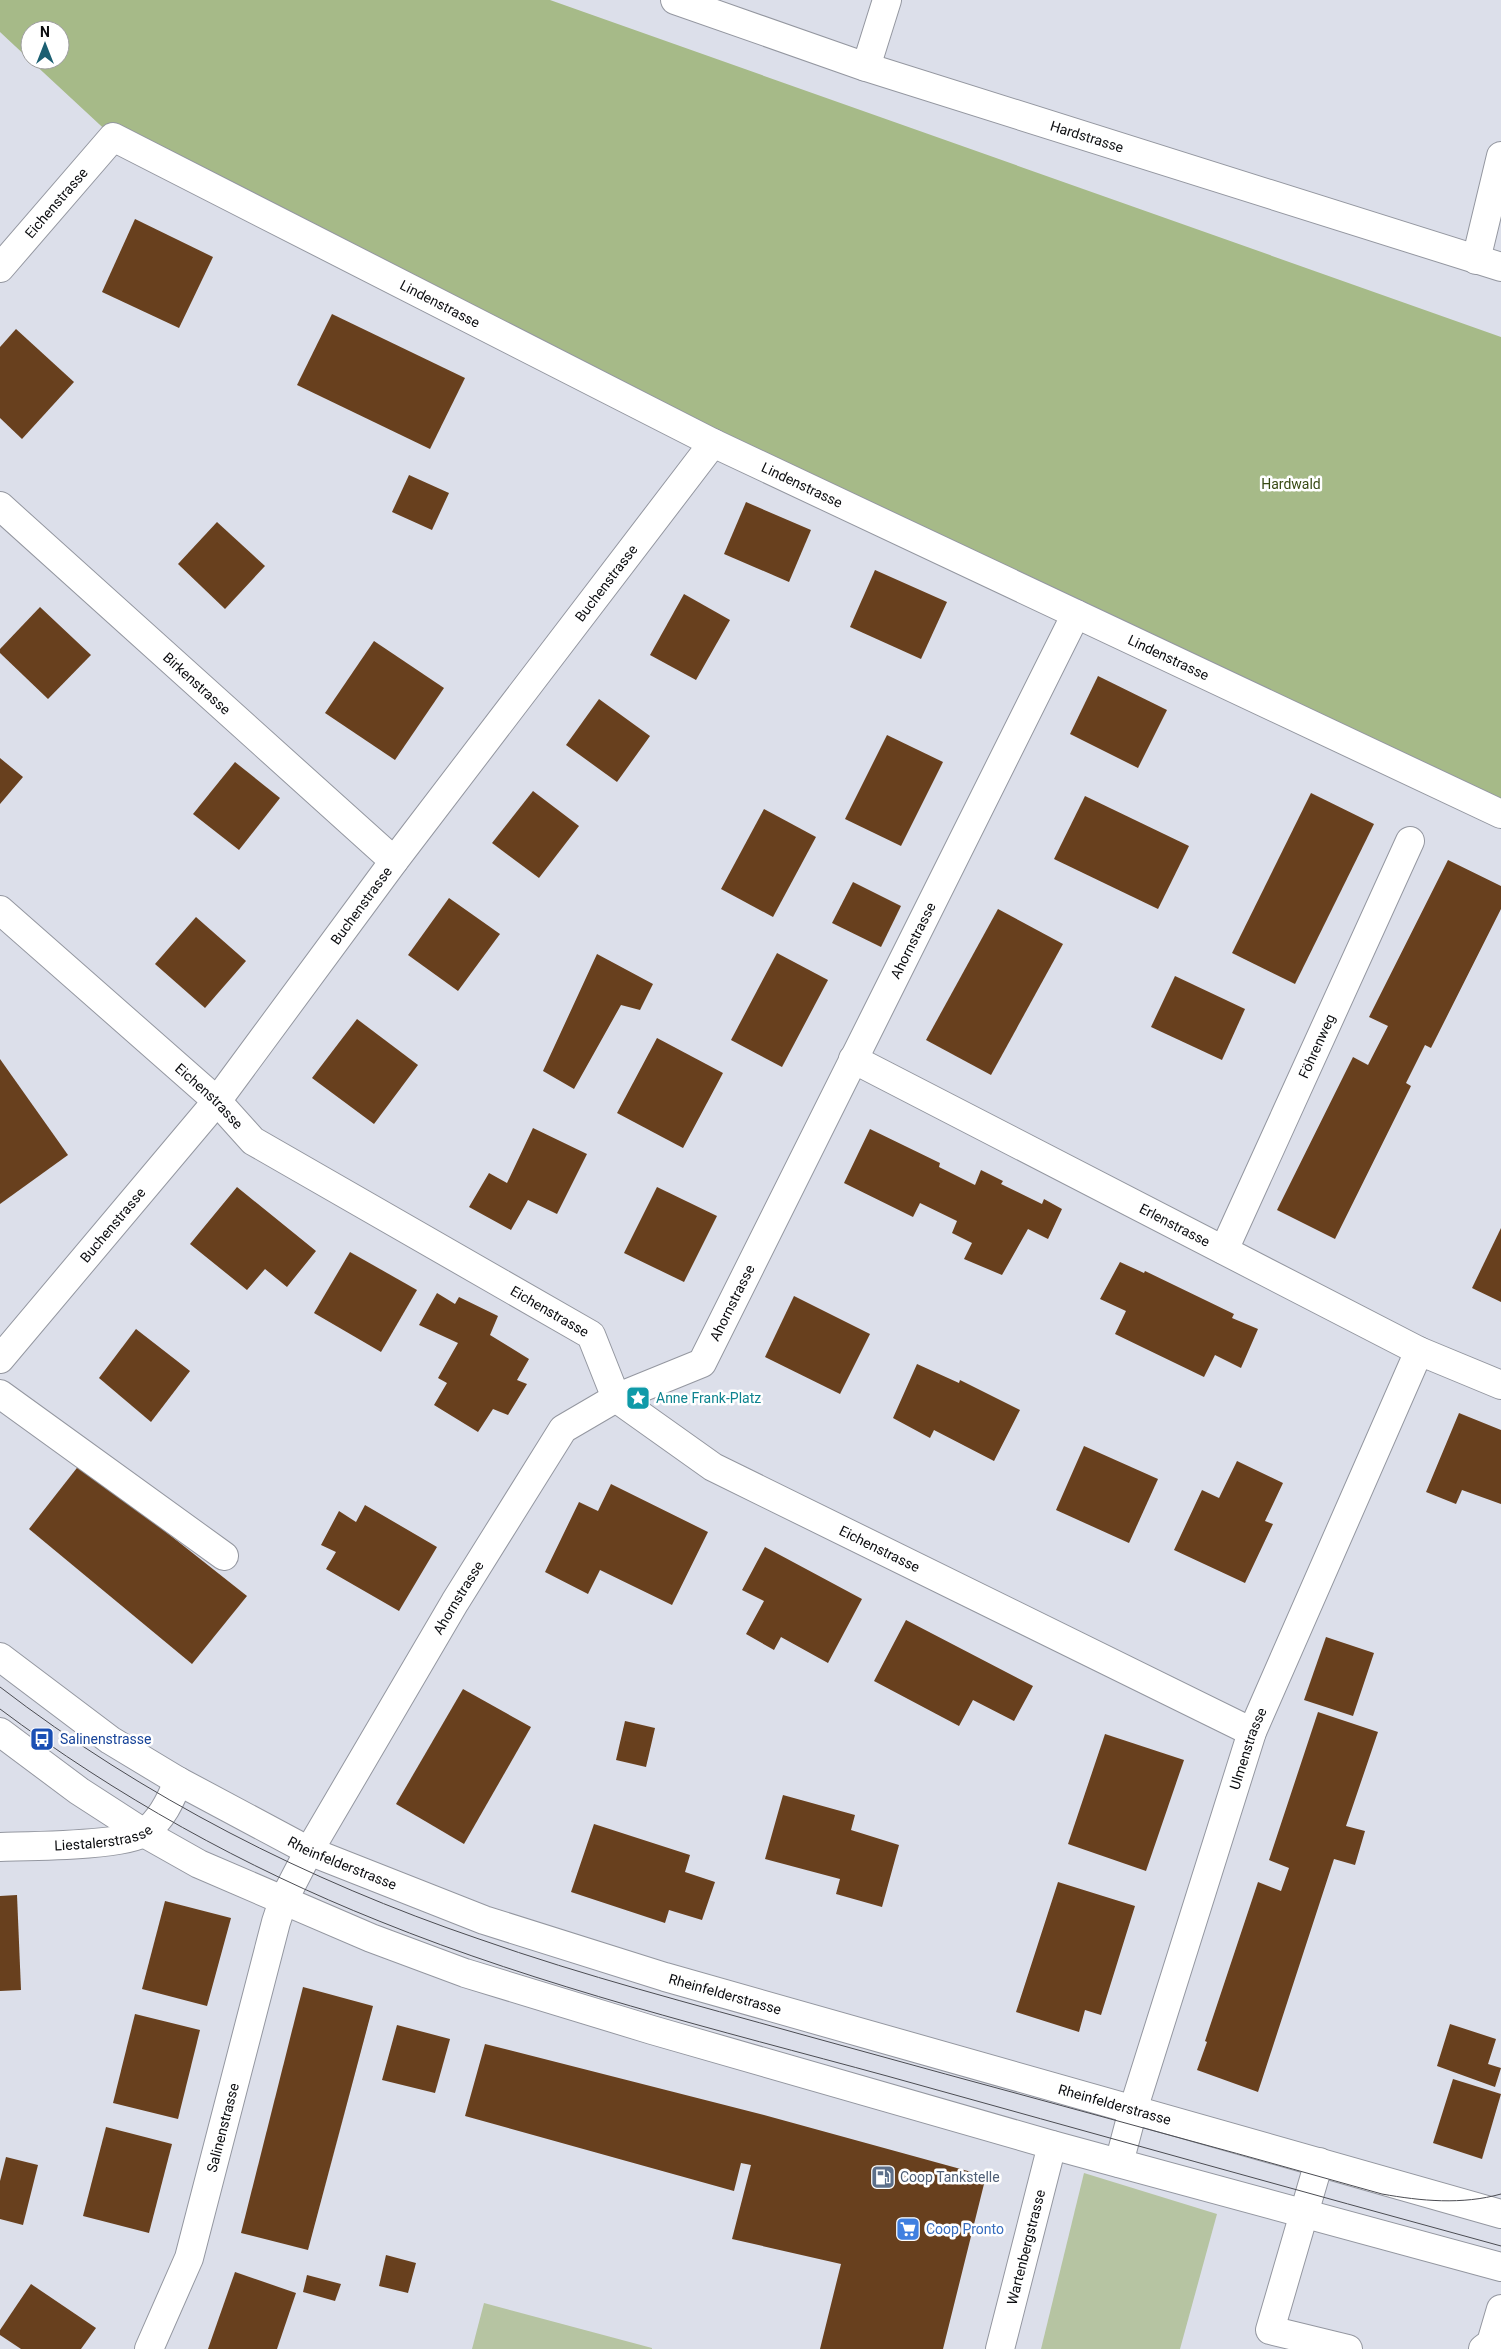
<svg xmlns="http://www.w3.org/2000/svg" width="1501" height="2349" viewBox="0 0 1501 2349" font-family="Roboto,sans-serif">
  <rect width="100%" height="100%" fill="#dcdfea"/>
  <g fill="#b6c4a2">
    <path d="M1084 2173 1217 2214 1180 2349H1041Z"/>
    <path d="M484 2303 652 2348V2349H472Z"/>
  </g>
  <path fill="#a6ba88" d="M0 0H550L1501 337V814L113 137 30 60H60V30H30V60L0 32Z"/>
  <g fill="#68401e">
    <path d="M135 219 213 257 179 328 102 292Z"/>
    <path d="M332 314 465 378 430 449 297 385Z"/>
    <path d="M16 329 74 382 22 439 0 418V347Z"/>
    <path d="M409 475 449 493 432 530 392 512Z"/>
    <path d="M746 502 811 530 789 582 724 554Z"/>
    <path d="M217 522 265 566 225 609 178 564Z"/>
    <path d="M875 570 947 602 921 659 850 627Z"/>
    <path d="M684 594 730 620 696 680 650 655Z"/>
    <path d="M40 607 91 655 48 699 0 653V649Z"/>
    <path d="M374 641 444 688 395 760 325 713Z"/>
    <path d="M1098 676 1167 710 1138 768 1070 734Z"/>
    <path d="M599 699 650 736 617 782 566 745Z"/>
    <path d="M887 735 943 762 901 846 845 819Z"/>
    <path d="M0 758 23 777 0 804Z"/>
    <path d="M235 762 280 798 239 850 193 814Z"/>
    <path d="M533 791 579 826 539 878 492 843Z"/>
    <path d="M1311 793 1374 824 1295 984 1232 953Z"/>
    <path d="M1085 796 1189 846 1158 909 1054 859Z"/>
    <path d="M764 809 816 837 773 917 721 889Z"/>
    <path d="M1448 860 1501 886V909L1431 1048 1425 1045 1406 1083 1411 1086 1335 1239 1277 1210 1353 1057 1368 1065 1388 1026 1369 1017Z"/>
    <path d="M853 882 901 906 881 947 832 923Z"/>
    <path d="M449 898 500 934 458 991 408 955Z"/>
    <path d="M998 909 1063 944 991 1075 926 1040Z"/>
    <path d="M196 917 246 961 205 1008 155 964Z"/>
    <path d="M777 953 828 980 782 1067 731 1040Z"/>
    <path d="M597 954 653 984 640 1010 621 1005 574 1089 543 1071Z"/>
    <path d="M1175 976 1245 1009 1222 1060 1151 1027Z"/>
    <path d="M357 1019 418 1065 374 1124 312 1078Z"/>
    <path d="M657 1038 723 1073 683 1148 617 1113Z"/>
    <path d="M0 1059 68 1155 0 1204Z"/>
    <path d="M533 1128 587 1154 557 1214 528 1200 511 1230 469 1207 489 1173 507 1183Z"/>
    <path d="M870 1129 940 1163 939 1167 975 1185 981 1170 1003 1181 1001 1184 1042 1204 1044 1199 1062 1209 1048 1239 1028 1229 1002 1275 964 1259 972 1243 952 1233 957 1221 920 1203 913 1217 844 1183Z"/>
    <path d="M237 1187 316 1251 287 1287 265 1269 247 1290 190 1244Z"/>
    <path d="M657 1187 717 1216 684 1282 624 1253Z"/>
    <path d="M1501 1228V1302L1472 1288Z"/>
    <path d="M350 1252 417 1290 381 1352 314 1313Z"/>
    <path d="M1120 1262 1144 1273 1145 1271 1234 1314 1232 1318 1258 1329 1241 1368 1215 1355 1204 1377 1115 1334 1126 1311 1100 1299Z"/>
    <path d="M437 1293 455 1304 459 1297 498 1316 490 1335 529 1359 517 1380 527 1384 508 1415 493 1409 478 1432 434 1405 447 1383 438 1378 458 1343 419 1325Z"/>
    <path d="M794 1296 870 1334 840 1394 765 1357Z"/>
    <path d="M136 1329 190 1371 151 1422 99 1378Z"/>
    <path d="M917 1364 959 1383 960 1380 1020 1410 994 1461 934 1430 930 1438 893 1418Z"/>
    <path d="M1459 1413 1501 1430V1504L1462 1490 1456 1504 1426 1492Z"/>
    <path d="M1084 1446 1158 1479 1129 1543 1056 1510Z"/>
    <path d="M1237 1461 1283 1483 1265 1521 1273 1524 1245 1583 1174 1550 1202 1490 1219 1498Z"/>
    <path d="M80 1464 247 1596 192 1664 29 1529Z"/>
    <path d="M611 1484 708 1532 672 1605 600 1570 588 1594 545 1572 579 1502 598 1511Z"/>
    <path d="M365 1505 437 1547 399 1611 326 1569 336 1552 321 1545 339 1511 356 1522Z"/>
    <path d="M765 1547 862 1599 828 1663 781 1637 774 1650 746 1634 764 1601 742 1590Z"/>
    <path d="M906 1620 1033 1686 1014 1721 973 1700 959 1726 874 1681Z"/>
    <path d="M1326 1637 1374 1653 1353 1716 1304 1700Z"/>
    <path d="M463 1689 531 1727 464 1844 396 1804Z"/>
    <path d="M1318 1712 1378 1732 1346 1826 1365 1831 1355 1865 1334 1859 1258 2092 1197 2070 1207 2042 1205 2041 1258 1882 1281 1891 1289 1868 1269 1860Z"/>
    <path d="M625 1721 655 1728 646 1767 616 1760Z"/>
    <path d="M1105 1734 1184 1760 1146 1871 1068 1844Z"/>
    <path d="M783 1795 855 1815 851 1830 899 1845 882 1907 836 1894 840 1879 765 1859Z"/>
    <path d="M594 1824 690 1855 685 1872 715 1882 702 1920 669 1910 665 1923 571 1892Z"/>
    <path d="M1058 1882 1135 1906 1101 2015 1085 2010 1079 2032 1016 2012Z"/>
    <path d="M17 1895 21 1990 0 1991V1896Z"/>
    <path d="M165 1901 231 1918 207 2006 142 1989Z"/>
    <path d="M303 1987 373 2006 308 2250 241 2233Z"/>
    <path d="M135 2014 200 2030 178 2119 113 2103Z"/>
    <path d="M1450 2024 1496 2039 1488 2064 1501 2068 1495 2087 1437 2066Z"/>
    <path d="M397 2025 450 2039 435 2093 382 2080Z"/>
    <path d="M485 2044 764 2115 986 2176 943 2349H820L841 2264 732 2239 751 2165 741 2163 734 2191 465 2116Z"/>
    <path d="M1453 2079 1501 2094 1482 2159 1433 2143Z"/>
    <path d="M106 2127 172 2144 149 2233 83 2216Z"/>
    <path d="M6 2157 38 2165 23 2225 0 2219V2181Z"/>
    <path d="M386 2255 416 2263 408 2293 379 2286Z"/>
    <path d="M235 2272 296 2293 277 2349H208Z"/>
    <path d="M307 2275 341 2284 335 2301 303 2292Z"/>
    <path d="M31 2284 96 2328 81 2349H21L0 2335V2330Z"/>
  </g>
  <g fill="none" stroke-linecap="round" stroke-linejoin="round">
    <g stroke="#9497a0" stroke-width="30">
      <g id="minor">
        <path id="s1" d="M675 0 866 67 1501 267"/>
        <path d="M866 67 887 0"/>
        <path d="M1476 260 1501 156"/>
        <path id="s2" d="M0 268 113 137 713 443 1501 814"/>
        <path id="s3" d="M0 506 394 861"/>
        <path id="s4" d="M0 910 217 1101 253 1141 591 1335 616 1398 713 1467 1252 1732"/>
        <path id="s5" d="M853 1059 1419 1351 1501 1385"/>
        <path id="s6" d="M1224 1250 1410 841"/>
        <path id="s7" d="M0 1359 217 1101 394 861 713 443"/>
        <path d="M0 1394 224 1556"/>
        <path id="s8" d="M0 1847C29 1846 125 1846 145 1832 162 1819 171 1800 178 1781"/>
        <path d="M1319 2162 1270 2330 1348 2349"/>
        <path id="s9" d="M1119 2163 1133 2110 1252 1732 1419 1351"/>
        <path id="s10" d="M149 2349 189 2258 276 1922 283 1901 309 1851 455 1602 563 1429 616 1398 702 1363 1076 614"/>
        <path id="s11" d="M1000 2349 1052 2145"/>
        <path d="M1483 2349 1491 2343 1501 2309"/>
      </g>
    </g>
    <g stroke="#9497a0" stroke-width="30">
      <g id="major">
        <path id="s12" d="M0 1657 110 1740 178 1781 309 1851 484 1920 665 1977 1501 2214"/>
        <path d="M0 1732 79 1791 144 1833 199 1864 371 1938 465 1973 652 2030 1052 2145 1501 2267"/>
      </g>
    </g>
    <use href="#minor" stroke="#fff" stroke-width="28"/>
    <use href="#major" stroke="#fff" stroke-width="28"/>
    <g stroke="#4b4c52" stroke-width="1">
      <path d="M0 1687C143 1797 308 1881 479 1939 584 1976 693 2004 800 2034 994 2088 1188 2139 1382 2194 1421 2201 1462 2205 1501 2194"/>
      <path d="M0 1709C116 1796 244 1867 379 1921 542 1987 718 2030 887 2076 1092 2133 1296 2190 1501 2246"/>
    </g>
  </g>
  <defs>
    <g id="sight-square" transform="scale(1.25)"><rect x="-9" y="-9" width="18" height="18" rx="4" fill="#0f9aa8" stroke="#fff"/><path d="M0-6L1.8-2.2L6-1.7L2.9 1.2L3.7 5.4L0 3.3L-3.7 5.4L-2.9 1.2L-6-1.7L-1.8-2.2Z" fill="#fff"/></g>
    <g id="bus-square" transform="scale(1.25)"><rect x="-9" y="-9" width="18" height="18" rx="4" fill="#1a4fb4" stroke="#fff"/><path d="M-5-6H5V4H4V6H2V4H-2V6H-4V4H-5ZM-3.5-4V0h7V-4ZM-3.5 1.2v1.5H-2V1.2ZM2 1.2v1.5H3.5V1.2Z" fill="#fff"/></g>
    <g id="fuel-square" transform="scale(1.25)"><rect x="-9" y="-9" width="18" height="18" rx="4" fill="#5c6f8a" stroke="#fff"/><path d="M-5.5-6h7V0h2V4h1.3V-2.5L3-4.5l.8-.8L6-3V5H2.5V1h-1V6h-7ZM-4.2-4.7v3.2H.2V-4.7Z" fill="#fff"/></g>
    <g id="supermarket-square" transform="scale(1.25)"><rect x="-9" y="-9" width="18" height="18" rx="4" fill="#3f7fe0" stroke="#fff"/><path d="M-6-5.5h2.5l.6 2H6L4.5 2H-2.5L-4.4-4H-6ZM-1.5 3.2a1.3 1.3 0 1 0 .1 0ZM3 3.2a1.3 1.3 0 1 0 .1 0Z" fill="#fff"/></g>
  </defs>
  <g fill-rule="evenodd">
    <use href="#sight-square" x="638" y="1398"/>
    <use href="#bus-square" x="42" y="1739"/>
    <use href="#fuel-square" x="883" y="2177"/>
    <use href="#supermarket-square" x="908" y="2229"/>
  </g>
  <g text-anchor="middle" dominant-baseline="central" stroke-width="5" stroke-linejoin="round" paint-order="stroke">
    <g font-size="14" fill="#0c0d10" stroke="#fff">
      <text stroke="none"><textPath href="#s1" startOffset="434">Hardstrasse</textPath></text>
      <text stroke="none"><textPath href="#s2" startOffset="86">Eichenstrasse</textPath></text>
      <text stroke="none"><textPath href="#s2" startOffset="540">Lindenstrasse</textPath></text>
      <text stroke="none"><textPath href="#s2" startOffset="945">Lindenstrasse</textPath></text>
      <text stroke="none"><textPath href="#s7" startOffset="985">Buchenstrasse</textPath></text>
      <text stroke="none"><textPath href="#s2" startOffset="1350">Lindenstrasse</textPath></text>
      <text stroke="none"><textPath href="#s3" startOffset="265">Birkenstrasse</textPath></text>
      <text stroke="none"><textPath href="#s7" startOffset="580">Buchenstrasse</textPath></text>
      <text stroke="none"><textPath href="#s10" startOffset="1644">Ahornstrasse</textPath></text>
      <text stroke="none"><textPath href="#s6" startOffset="224">Föhrenweg</textPath></text>
      <text stroke="none"><textPath href="#s4" startOffset="280">Eichenstrasse</textPath></text>
      <text stroke="none"><textPath href="#s7" startOffset="175">Buchenstrasse</textPath></text>
      <text stroke="none"><textPath href="#s5" startOffset="362">Erlenstrasse</textPath></text>
      <text stroke="none"><textPath href="#s10" startOffset="1239">Ahornstrasse</textPath></text>
      <text stroke="none"><textPath href="#s4" startOffset="685">Eichenstrasse</textPath></text>
      <text stroke="none"><textPath href="#s4" startOffset="1105">Eichenstrasse</textPath></text>
      <text stroke="none"><textPath href="#s10" startOffset="819">Ahornstrasse</textPath></text>
      <text stroke="none"><textPath href="#s9" startOffset="434">Ulmenstrasse</textPath></text>
      <text stroke="none"><textPath href="#s8" startOffset="104">Liestalerstrasse</textPath></text>
      <text stroke="none"><textPath href="#s12" startOffset="401">Rheinfelderstrasse</textPath></text>
      <text stroke="none"><textPath href="#s12" startOffset="806">Rheinfelderstrasse</textPath></text>
      <text stroke="none"><textPath href="#s12" startOffset="1211">Rheinfelderstrasse</textPath></text>
      <text stroke="none"><textPath href="#s10" startOffset="234">Salinenstrasse</textPath></text>
      <text stroke="none"><textPath href="#s11" startOffset="105">Wartenbergstrasse</textPath></text>
    </g>
    <g font-size="14" fill="#384a13" stroke="#fff">
      <text x="1291" y="484">Hardwald</text>
    </g>
    <g font-size="14" fill="#0d838f" stroke="#fff" text-anchor="start">
      <text x="656" y="1398">Anne Frank-Platz</text>
    </g>
    <g font-size="14" fill="#164399" stroke="#fff" text-anchor="start">
      <text x="60" y="1739">Salinenstrasse</text>
    </g>
    <g font-size="14" fill="#4e5e75" stroke="#fff" text-anchor="start">
      <text x="900" y="2177">Coop Tankstelle</text>
    </g>
    <g font-size="14" fill="#366cbe" stroke="#fff" text-anchor="start">
      <text x="926" y="2229">Coop Pronto</text>
    </g>
  </g>
  <g transform="translate(45 45)"><circle r="24" fill="#ffffff" stroke="#9e9e9f"/>
  <path d="M0-4L9 19L0 12L-9 19Z" fill="#1b5f72"/>
  <text y="-8" font-size="14" font-weight="bold" text-anchor="middle" fill="#0c0d10">N</text>
  </g>
</svg>
